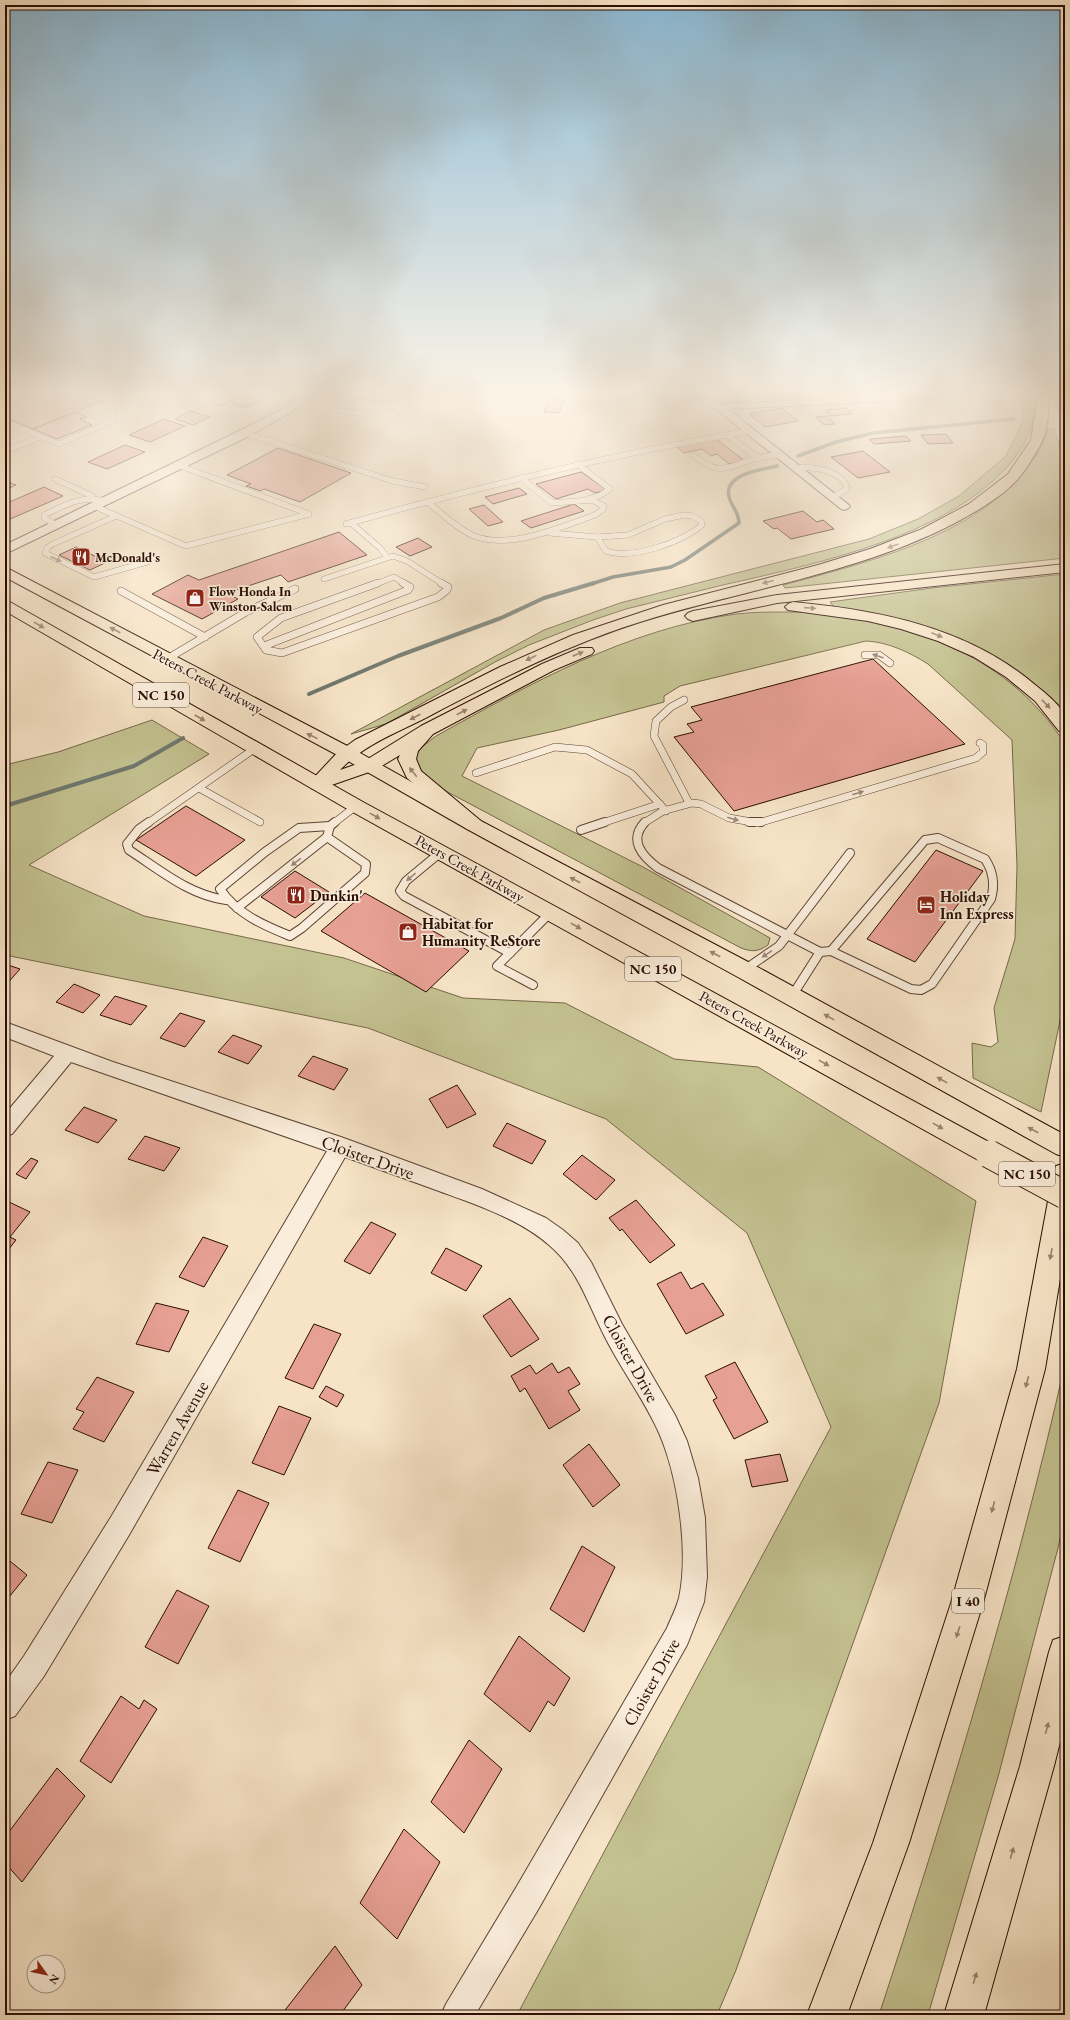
<svg xmlns="http://www.w3.org/2000/svg" width="1070" height="2020" viewBox="0 0 1070 2020" font-family="'EB Garamond',serif">
  <rect width="100%" height="100%" fill="#f7e4c7"/>
  <filter id="stains"><feTurbulence type="fractalNoise" baseFrequency=".005" numOctaves="4"/><feColorMatrix values="0 0 0 0 .2 0 0 0 0 .09 0 0 0 0 .02 0 0 0 .5 -.17"/></filter>
  <radialGradient id="worn" r=".72"><stop offset=".6" stop-color="#630" stop-opacity="0"/><stop offset="1" stop-color="#630" stop-opacity=".3"/></radialGradient>
  <g fill="#c4c291" stroke="#77684a">
    <path d="M1020 396H1034C1037 421 1028 440 1013 460 952 536 815 564 723 585 691 593 658 601 626 609L593 620 529 645 495 662 386 724 351 734 544 630 620 603 869 539 918 519 959 496 1006 456 1019 430 1023 417Z"/>
    <path d="M1048 429H1054C1070 470 1065 514 1065 558L785 588 783 585C869 562 987 534 1037 454 1042 446 1045 437 1048 429Z"/>
    <path d="M1065 574V719L1029 682 897 619 833 606 830 602 932 588Z"/>
    <path d="M788 612C893 613 1007 651 1065 744V997L1041 1112 973 1078 972 1043 991 1047 998 1042 994 1008 1015 939 1017 866 1012 740 928 664C909 652 888 642 866 641L680 686 664 696V702L559 730 477 748 462 776 643 867 770 938 768 945C758 952 752 952 741 948L442 789 420 774 412 758 422 747 436 736C530 684 627 629 736 614 753 612 771 612 788 612Z"/>
    <path d="M152 720 209 754 29 865 144 916 344 958 463 998 565 1003 674 1059 758 1067 976 1201 939 1403 736 1970 717 2015H517L831 1427 747 1233 606 1119 368 1028 5 955V765L58 752Z"/>
    <path d="M1065 1364V1515L1058 1548 998 1777 928 2015H879C949 1801 1015 1585 1065 1364Z"/>
  </g>
  <g fill="none" stroke-linecap="round" stroke-linejoin="round">
    <g stroke="#6f786e" stroke-width="3.5">
      <path d="M798 456 836 442 873 433 1014 419"/>
      <path d="M591 584 613 577 671 567 685 560 739 523C739 513 733 508 730 500 720 474 761 470 777 466"/>
    </g>
    <g stroke="#6f786e" stroke-width="4">
      <path d="M309 694 398 656 501 618 544 598 594 583"/>
      <path d="M5 806 134 766 183 738"/>
    </g>
  </g>
  <g fill="#e7a094" stroke="#2a0d03">
    <path d="M5 396H29L5 405Z"/>
    <path d="M29 396H90L103 401 33 429 5 417V405Z"/>
    <path d="M216 396H256L264 398 248 407H241L232 404 236 403 231 401 222 406 211 403 222 398Z"/>
    <path d="M357 396H401L396 403 354 399Z"/>
    <path d="M549 397 564 398 559 413 544 412Z"/>
    <path d="M782 408 798 421 765 427 749 414Z"/>
    <path d="M847 408 852 414 830 416 825 410Z"/>
    <path d="M191 411 210 417 193 425 175 419Z"/>
    <path d="M76 412 87 417 80 419 92 425 57 439 33 429Z"/>
    <path d="M827 416 835 424 824 425 816 417Z"/>
    <path d="M164 419 185 426 150 442 129 435Z"/>
    <path d="M946 434 953 443 928 444 921 435Z"/>
    <path d="M906 436 911 441 874 444 869 439Z"/>
    <path d="M716 439 745 461 729 464 717 454 711 456 702 449 684 453 676 446Z"/>
    <path d="M125 445 145 452 107 469 88 462Z"/>
    <path d="M278 448 351 473 300 502 264 489 261 491 246 486 251 484 227 475Z"/>
    <path d="M863 451 890 472 858 478 831 457Z"/>
    <path d="M581 472 607 490 595 493 588 489 556 499 536 484Z"/>
    <path d="M5 481 16 485 5 490Z"/>
    <path d="M44 487 63 496 8 520 5 519V504Z"/>
    <path d="M519 488 527 494 493 504 485 497Z"/>
    <path d="M574 504 584 511 531 528 521 521Z"/>
    <path d="M484 505 503 522 488 526 469 509Z"/>
    <path d="M803 511 817 522 823 520 834 529 791 539 777 528 774 529 763 521Z"/>
    <path d="M339 532 367 555 288 582 281 575 227 593 238 599 202 619 152 594 188 575 199 580Z"/>
    <path d="M418 538 432 547 410 556 396 547Z"/>
    <path d="M76 547 107 562 90 570 59 555Z"/>
    <path d="M873 659 965 744 734 811 674 737 694 732 687 724 702 720 691 707Z"/>
    <path d="M186 806 245 840 196 876 136 840Z"/>
    <path d="M936 850 983 871 915 962 867 939Z"/>
    <path d="M295 871 329 892 295 918 261 897Z"/>
    <path d="M365 893 469 951 426 992 321 931Z"/>
    <path d="M5 964 20 969 6 985 5 984Z"/>
    <path d="M74 984 100 995 83 1013 56 1002Z"/>
    <path d="M115 996 147 1006 131 1025 100 1015Z"/>
    <path d="M180 1013 205 1021 185 1047 160 1038Z"/>
    <path d="M233 1035 262 1046 248 1064 218 1052Z"/>
    <path d="M313 1056 348 1069 334 1090 298 1076Z"/>
    <path d="M457 1085 476 1114 447 1128 429 1099Z"/>
    <path d="M84 1107 117 1120 98 1143 65 1130Z"/>
    <path d="M507 1123 546 1141 532 1164 493 1146Z"/>
    <path d="M145 1136 180 1148 164 1171 128 1159Z"/>
    <path d="M582 1155 615 1180 596 1200 563 1174Z"/>
    <path d="M31 1158 38 1161 26 1179 16 1174Z"/>
    <path d="M636 1200 675 1245 650 1263 622 1229 620 1231 609 1218Z"/>
    <path d="M7 1201 30 1212 10 1237 16 1240 5 1254V1204Z"/>
    <path d="M371 1222 396 1234 370 1274 344 1261Z"/>
    <path d="M203 1237 228 1246 204 1287 179 1277Z"/>
    <path d="M446 1248 482 1266 466 1291 431 1273Z"/>
    <path d="M681 1272 691 1289 703 1283 724 1315 686 1334 657 1284Z"/>
    <path d="M510 1298 539 1339 511 1357 483 1316Z"/>
    <path d="M156 1303 189 1311 169 1352 136 1344Z"/>
    <path d="M314 1324 341 1334 313 1389 285 1378Z"/>
    <path d="M735 1362 768 1422 734 1439 713 1400 717 1398 705 1376Z"/>
    <path d="M552 1363 558 1373 569 1367 580 1384 568 1391 580 1410 549 1429 525 1388 520 1392 511 1376 530 1365 536 1374Z"/>
    <path d="M97 1377 134 1392 104 1442 73 1429 84 1412 76 1409Z"/>
    <path d="M326 1386 344 1395 337 1407 319 1397Z"/>
    <path d="M279 1406 311 1418 284 1475 252 1463Z"/>
    <path d="M589 1444 620 1485 593 1507 563 1465Z"/>
    <path d="M780 1454 788 1481 752 1487 745 1460Z"/>
    <path d="M48 1462 78 1470 52 1523 21 1514Z"/>
    <path d="M238 1490 269 1503 240 1562 208 1548Z"/>
    <path d="M582 1546 615 1567 584 1632 550 1609Z"/>
    <path d="M5 1557 27 1575 5 1602Z"/>
    <path d="M177 1590 209 1606 178 1664 145 1647Z"/>
    <path d="M519 1636 570 1678 554 1706 548 1701 530 1732 484 1694Z"/>
    <path d="M121 1696 139 1709 144 1700 157 1709 111 1783 80 1761Z"/>
    <path d="M469 1740 502 1769 464 1833 431 1802Z"/>
    <path d="M57 1768 85 1796 22 1882 5 1863V1837Z"/>
    <path d="M404 1829 440 1862 397 1939 360 1903Z"/>
    <path d="M335 1946 362 1985 340 2015H283L282 2014Z"/>
  </g>
  <g fill="none" stroke-linecap="round" stroke-linejoin="round">
    <g stroke="#5d4334" stroke-width="6">
      <g id="service-far2">
        <path d="M295 405C313 407 380 418 395 413 402 410 405 403 408 396"/>
        <path d="M327 409 336 396"/>
        <path d="M5 422 59 444 114 420 111 396"/>
        <path d="M245 433 393 481 425 487"/>
        <path d="M727 435 758 458"/>
        <path d="M5 451 40 437"/>
        <path d="M693 455C722 479 729 465 758 458 765 456 773 456 780 455"/>
        <path d="M577 464 610 489 599 496 588 499"/>
        <path d="M796 468C811 466 844 470 847 489L833 497"/>
        <path d="M55 479 92 496"/>
        <path d="M427 502C442 513 457 529 474 536 511 550 560 527 595 515L602 510 604 506 592 500 552 503 521 478"/>
        <path d="M94 506 186 546 309 514 178 465"/>
        <path d="M684 515 692 516 701 521 702 525C682 542 632 560 606 551L597 537 628 535 665 519Z"/>
        <path d="M116 516 53 544 48 547 45 553 94 577 147 562"/>
        <path d="M351 523 380 548 387 557"/>
        <path d="M346 524C479 487 613 454 749 431"/>
        <path d="M56 525 44 518V515C65 505 81 495 105 501"/>
        <path d="M550 533 597 537"/>
        <path d="M324 579 393 556 407 561 443 584"/>
        <path d="M376 584 394 577 405 584"/>
      </g>
    </g>
    <g stroke="#5d4334" stroke-width="8">
      <g id="service-far1">
        <path d="M378 583 281 618 257 637 266 650 282 653 438 597 447 590 448 587 441 583"/>
        <path d="M121 591 205 637"/>
        <path d="M264 646 408 590 410 587 403 583"/>
        <path d="M865 655H879L890 663"/>
        <path d="M167 659 246 612 295 589"/>
        <path d="M684 700 671 707 656 721 654 736 688 801"/>
        <path d="M476 773 555 747 587 750 632 774 666 811"/>
        <path d="M199 788 260 822"/>
        <path d="M148 823 254 749"/>
        <path d="M334 823 356 806"/>
        <path d="M602 823 660 804"/>
        <path d="M644 823 663 811 692 803 701 804 729 818 758 823 976 758 983 752V745L980 743"/>
      </g>
    </g>
    <g stroke="#5d4334" stroke-width="10">
      <g id="service">
        <path d="M149 822 139 829 127 844 129 850C160 870 189 895 226 900"/>
        <path d="M645 822C628 840 642 856 658 868L820 952 831 951"/>
        <path d="M749 822H761"/>
        <path d="M330 826 327 837 366 864 365 873 302 928 290 936C263 925 237 914 220 889L265 852 299 828Z"/>
        <path d="M330 826 335 822"/>
        <path d="M581 830 605 822"/>
        <path d="M938 838 985 859C993 871 995 885 991 899L932 984 921 990 911 989 831 951 925 840Z"/>
        <path d="M441 852 406 881 400 891 404 896 510 953"/>
        <path d="M237 908 327 837"/>
        <path d="M744 970 779 946 850 853"/>
        <path d="M533 985 497 966 551 912"/>
        <path d="M792 996 820 952"/>
      </g>
    </g>
    <g stroke="#5d4334" stroke-width="2">
      <g id="minor">
        <path d="M696 396H707L721 404 881 396H940L935 399 728 409 849 505 850 507 845 510 841 509 716 409Z"/>
        <path d="M5 1022 113 1062 341 1137 482 1189 546 1218 563 1230 578 1243 591 1262 622 1324 675 1415 687 1441 698 1478 705 1518 707 1577 704 1602 687 1645 539 1908 475 2015H441L446 2004 517 1886 667 1628C671 1618 676 1609 679 1598 689 1552 678 1476 659 1433 645 1401 623 1372 607 1341 589 1307 579 1270 549 1245 518 1218 474 1204 436 1190 406 1179 376 1168 345 1157L129 1535 44 1676 15 1716 5 1720V1683L24 1656 111 1517 327 1151 71 1062 12 1134 5 1136V1114L54 1056 5 1037Z"/>
      </g>
    </g>
    <g stroke="#5d4334" stroke-width="2">
      <path id="tertiary" d="M300 396H313L288 414 249 436 5 554V545L241 430 280 410Z"/>
    </g>
    <g stroke="#2a0d03" stroke-width="2">
      <g id="primary">
        <path d="M5 567 353 749 481 821 752 964 1065 1135V1157L1056 1154 736 976 467 829 341 757 5 577Z"/>
        <path d="M5 600 10 602 363 802 998 1147 1001 1154 998 1161 989 1165 980 1161 349 810 5 611Z"/>
      </g>
    </g>
    <g stroke="#2a0d03" stroke-width="2">
      <g id="motorway">
        <path d="M1038 396H1050C1048 409 1048 431 1042 441 1037 452 1025 471 1017 480 1000 498 977 511 955 523 857 574 744 589 640 622 567 645 500 679 433 714 402 731 365 743 340 770L363 762 421 726 542 664 580 648H592L594 651 592 654 554 670 433 734 418 751 416 759 421 771 481 821 483 825 481 829 474 831 467 829 407 778 398 759 400 755 375 770 323 788 317 790 311 788 308 784 337 753 355 740 500 667 573 635 663 605 818 565 870 549 922 529 969 504 1008 474 1031 440Z"/>
        <path d="M1056 396H1065V413L1059 409Z"/>
        <path d="M1065 564V572L777 603 693 621 688 619 685 616 688 613 693 611 777 595Z"/>
        <path d="M793 602C878 610 967 627 1034 684 1042 690 1063 707 1065 717 1066 721 1065 728 1065 732L1059 731 1035 701 1006 677 974 657 938 641 901 629 868 621 788 610 785 607 788 604Z"/>
        <path d="M1065 1163V1249L1045 1369 983 1603 909 1843 847 2015H807L873 1843 951 1603 1017 1369 1053 1174 1056 1166Z"/>
        <path d="M1065 1636V1722L1054 1766 984 2015H944L1020 1766 1049 1652 1053 1640Z"/>
      </g>
    </g>
    <use href="#service-far2" stroke="#faeddb" stroke-width="5.5"/>
    <use href="#service-far1" stroke="#faeddb" stroke-width="7"/>
    <use href="#service" stroke="#faeddb" stroke-width="8"/>
    <use href="#minor" fill="#faeddb" fill-rule="evenodd"/>
    <use href="#tertiary" fill="#faeddb" fill-rule="evenodd"/>
    <use href="#primary" fill="#f7e4c7" fill-rule="evenodd"/>
    <use href="#motorway" fill="#f7e4c7" fill-rule="evenodd"/>
    <g stroke="#2a0d03" stroke-width="29" stroke-linecap="butt">
      <path id="primary-bridge" d="M989 1154 1065 1195"/>
    </g>
    <use href="#primary-bridge" stroke="#f7e4c7" stroke-width="27"/>
  </g>
  <defs><path id="oneway-solid" d="M-6-.8H1V-3.2L6.5 0L1 3.2V.8H-6Z"/></defs>
  <g fill="#9b836f">
    <use href="#oneway-solid" transform="translate(893 546) rotate(160)"/>
    <use href="#oneway-solid" transform="translate(768 582) rotate(166)"/>
    <use href="#oneway-solid" transform="translate(810 608) rotate(4)"/>
    <use href="#oneway-solid" transform="translate(39 625) rotate(30)"/>
    <use href="#oneway-solid" transform="translate(115 630) rotate(-152)"/>
    <use href="#oneway-solid" transform="translate(937 635) rotate(22)"/>
    <use href="#oneway-solid" transform="translate(578 654) rotate(-23)"/>
    <use href="#oneway-solid" transform="translate(531 658) rotate(154)"/>
    <use href="#oneway-solid" transform="translate(1046 704) rotate(46)"/>
    <use href="#oneway-solid" transform="translate(462 712) rotate(-28)"/>
    <use href="#oneway-solid" transform="translate(415 717) rotate(152)"/>
    <use href="#oneway-solid" transform="translate(200 718) rotate(30)"/>
    <use href="#oneway-solid" transform="translate(312 736) rotate(-154)"/>
    <use href="#oneway-solid" transform="translate(413 772) rotate(-129)"/>
    <use href="#oneway-solid" transform="translate(375 816) rotate(29)"/>
    <use href="#oneway-solid" transform="translate(575 880) rotate(-152)"/>
    <use href="#oneway-solid" transform="translate(576 926) rotate(29)"/>
    <use href="#oneway-solid" transform="translate(715 954) rotate(-152)"/>
    <use href="#oneway-solid" transform="translate(829 1017) rotate(-151)"/>
    <use href="#oneway-solid" transform="translate(824 1063) rotate(29)"/>
    <use href="#oneway-solid" transform="translate(942 1080) rotate(-151)"/>
    <use href="#oneway-solid" transform="translate(938 1126) rotate(29)"/>
    <use href="#oneway-solid" transform="translate(1033 1130) rotate(-152)"/>
    <use href="#oneway-solid" transform="translate(1051 1254) rotate(100)"/>
    <use href="#oneway-solid" transform="translate(1027 1382) rotate(105)"/>
    <use href="#oneway-solid" transform="translate(993 1507) rotate(105)"/>
    <use href="#oneway-solid" transform="translate(958 1632) rotate(108)"/>
    <use href="#oneway-solid" transform="translate(1047 1728) rotate(-76)"/>
    <use href="#oneway-solid" transform="translate(1012 1853) rotate(-74)"/>
    <use href="#oneway-solid" transform="translate(975 1978) rotate(-74)"/>
  </g>
  <g fill="#9c887a">
    <use href="#oneway-solid" transform="translate(56 559) rotate(24)"/>
    <use href="#oneway-solid" transform="translate(878 656) rotate(-161)"/>
    <use href="#oneway-solid" transform="translate(858 793) rotate(-17)"/>
    <use href="#oneway-solid" transform="translate(733 819) rotate(16)"/>
    <use href="#oneway-solid" transform="translate(296 862) rotate(142)"/>
    <use href="#oneway-solid" transform="translate(411 877) rotate(140)"/>
    <use href="#oneway-solid" transform="translate(767 954) rotate(146)"/>
  </g>
  <linearGradient id="sky" x2="0" y2="1"><stop stop-color="#8ab8d4"/><stop offset="0.58" stop-color="#fbf3e6"/><stop offset="1" stop-color="#fbf3e6" stop-opacity="0"/></linearGradient>
  <rect width="1070" height="679" fill="url(#sky)"/>
  <defs>
    <g id="restaurant-square" transform="scale(1)"><rect x="-9" y="-9" width="18" height="18" rx="4" fill="#8f2418" stroke="#faeddb"/><path d="M-5-6h1v4h1v-4h1v4h1v-4h1v5L-1.5 .5V6h-2V.5L-5-1ZM5-6V6H3V1.5H1.5Q1.5-4 5-6Z" fill="#fff"/></g>
    <g id="shop-square" transform="scale(1)"><rect x="-9" y="-9" width="18" height="18" rx="4" fill="#8f2418" stroke="#faeddb"/><path d="M-5-2.5h2.3a2.7 3.5 0 0 1 5.4 0H5L5.5 6h-11ZM-1.5-2.5h3a1.5 2.3 0 0 0-3 0Z" fill="#fff"/></g>
    <g id="hotel-square" transform="scale(1)"><rect x="-9" y="-9" width="18" height="18" rx="4" fill="#8f2418" stroke="#faeddb"/><path d="M-6-4.5h1.5V1H6V5H4.5V3h-9V5H-6ZM-4 0a1.8 1.8 0 1 1 3.6 0ZM.5 0V-2.5h3Q6-2.5 6 0Z" fill="#fff"/></g>
  </defs>
  <g fill-rule="evenodd">
    <use href="#restaurant-square" x="81" y="557"/>
    <use href="#shop-square" x="195" y="598"/>
    <use href="#restaurant-square" x="296" y="895"/>
    <use href="#hotel-square" x="926" y="905"/>
    <use href="#shop-square" x="408" y="932"/>
  </g>
  <g text-anchor="middle" dominant-baseline="central" stroke-width="3.5" stroke-linejoin="round" paint-order="stroke">
    <g font-size="13" font-weight="bold" fill="#2a0d03" stroke="#faeddb" text-anchor="start">
      <text x="95" y="557">McDonald's</text>
      <text x="209" y="591">Flow Honda In<tspan x="209" dy="15">Winston-Salem</tspan></text>
    </g>
    <g fill="#faeddb" stroke="#685044" stroke-width="1">
      <rect x="133" y="683" width="56" height="24" rx="3"/>
      <rect x="625" y="957" width="56" height="24" rx="3"/>
      <rect x="999" y="1162" width="56" height="24" rx="3"/>
      <rect x="952" y="1589" width="32" height="24" rx="3"/>
    </g>
    <g font-size="14" font-weight="bold" fill="#2a0d03">
      <text x="161" y="695">NC 150</text>
      <text x="653" y="969">NC 150</text>
      <text x="1027" y="1174">NC 150</text>
      <text x="968" y="1601">I 40</text>
    </g>
    <g font-size="15" fill="#2a0d03" stroke="#faeddb">
      <text transform="translate(208 681) rotate(28)">Peters Creek Parkway</text>
      <text transform="translate(470 868) rotate(29)">Peters Creek Parkway</text>
      <text transform="translate(754 1024) rotate(29)">Peters Creek Parkway</text>
    </g>
    <g font-size="15" font-weight="bold" fill="#2a0d03" stroke="#faeddb" text-anchor="start">
      <text x="310" y="895">Dunkin'</text>
      <text x="940" y="896">Holiday<tspan x="940" dy="17">Inn Express</tspan></text>
      <text x="422" y="923">Habitat for<tspan x="422" dy="17">Humanity ReStore</tspan></text>
    </g>
    <g font-size="18" fill="#2a0d03" stroke="#faeddb">
      <text transform="translate(368 1157) rotate(20)">Cloister Drive</text>
      <text transform="translate(631 1358) rotate(61)">Cloister Drive</text>
      <text transform="translate(177 1428) rotate(-60)">Warren Avenue</text>
      <text transform="translate(651 1682) rotate(-61)">Cloister Drive</text>
    </g>
  </g>
  <rect width="1070" height="2020" fill="none" stroke="#f7e4c7" stroke-width="20"/>
  <rect x="6" y="6" width="1058" height="2008" fill="none" stroke="#2a0d03" stroke-width="2"/>
  <rect x="10" y="10" width="1050" height="2000" fill="none" stroke="#2a0d03"/>
  <g transform="translate(46 1974) rotate(123)"><circle r="19" fill="#faeddb" stroke="#a79385"/>
  <path d="M0-3L7 15L0 10L-7 15Z" fill="#8f2418"/>
  <text y="-6" font-size="11" font-weight="bold" text-anchor="middle" fill="#2a0d03">N</text>
  </g>
  <rect width="100%" height="100%" filter="url(#stains)"/>
  <rect width="100%" height="100%" fill="url(#worn)"/>
</svg>
